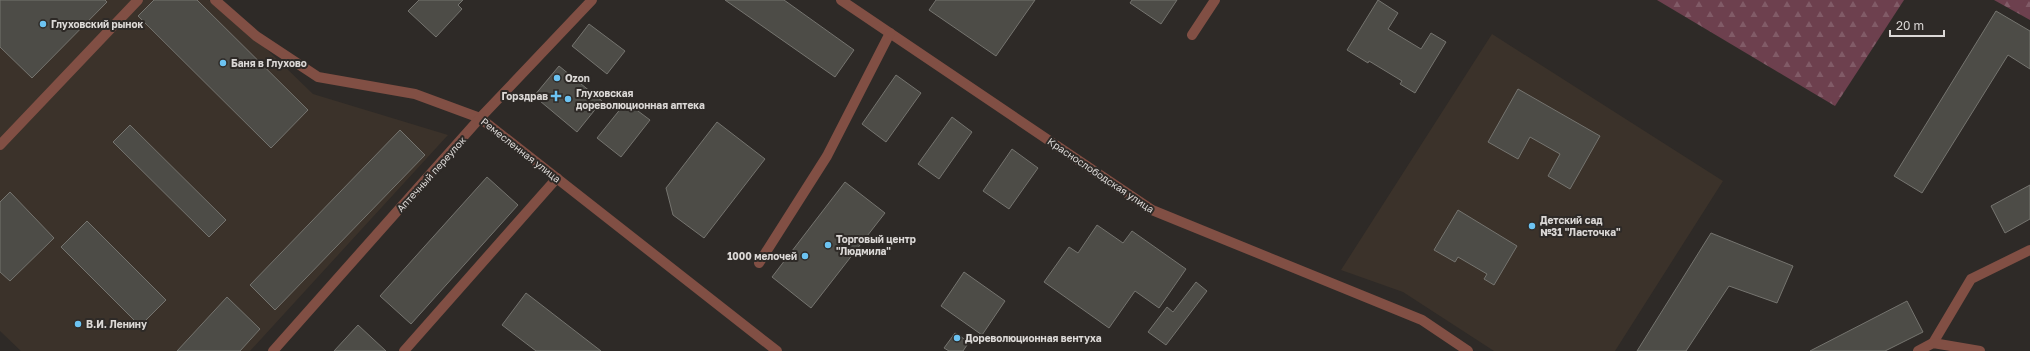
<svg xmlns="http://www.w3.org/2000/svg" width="2030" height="351" viewBox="0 0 2030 351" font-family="'Golos Text',sans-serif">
  <defs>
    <pattern id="forest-firs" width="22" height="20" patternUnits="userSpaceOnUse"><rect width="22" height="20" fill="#6d404e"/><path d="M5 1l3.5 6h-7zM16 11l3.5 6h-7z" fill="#815b67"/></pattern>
  </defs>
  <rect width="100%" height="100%" fill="#2e2a27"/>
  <g fill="#3b322a">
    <path d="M0 0H209L228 12 313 94 448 135 250 351H21L0 331Z"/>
    <path d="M1492 34 1723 181 1615 351H1494L1403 292 1341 270Z"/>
  </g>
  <g fill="url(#forest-firs)">
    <path d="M1657 0H1904L1835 106Z"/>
    <path d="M1994 0H2030V20Z"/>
  </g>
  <g fill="#4d4c47" stroke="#75746f">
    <path d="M0 0H105L107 2 32 78 0 47Z"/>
    <path d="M154 0H197L308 110 271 148 138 16Z"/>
    <path d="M419 0H463L458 5 462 9 436 37 408 11Z"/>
    <path d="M725 0H784L854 50 835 77Z"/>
    <path d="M936 0H1035L996 56 929 10Z"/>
    <path d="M1132 0H1177L1161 24 1130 3Z"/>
    <path d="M1378 0 1398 13 1388 29 1421 49 1431 33 1446 42 1415 93 1400 84 1402 81 1369 61 1368 63 1347 50Z"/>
    <path d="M1996 11 2030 31V69L2008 55 1922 193 1894 176Z"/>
    <path d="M589 24 625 51 607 74 572 46Z"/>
    <path d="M559 66 602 101 577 132 534 96Z"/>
    <path d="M896 75 921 93 886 142 862 124Z"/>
    <path d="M1518 89 1600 136 1570 189 1548 176 1560 154 1530 137 1518 159 1488 142Z"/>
    <path d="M626 102 650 120 621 157 597 138Z"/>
    <path d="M952 117 972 132 939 179 918 164Z"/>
    <path d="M717 122 765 159 704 238 673 215 666 188Z"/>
    <path d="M130 125 226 220 209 237 113 142Z"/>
    <path d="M400 130 425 155 275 310 250 285Z"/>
    <path d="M1012 149 1038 168 1009 209 983 191Z"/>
    <path d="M487 177 518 205 411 324 380 296Z"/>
    <path d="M845 182 885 213 811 308 772 277Z"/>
    <path d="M2030 185V219L2005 233 1991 206Z"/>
    <path d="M10 192 54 238 10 281 0 272V202Z"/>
    <path d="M1458 210 1517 246 1494 285 1484 279 1487 274 1458 257 1455 262 1434 250Z"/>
    <path d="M87 221 166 300 140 326 61 247Z"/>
    <path d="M1097 225 1123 243 1132 231 1186 269 1159 308 1135 291 1109 328 1044 282 1069 247 1078 253Z"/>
    <path d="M1711 233 1793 266 1777 303 1729 286 1686 351H1637Z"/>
    <path d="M964 272 1005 301 982 335 941 306Z"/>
    <path d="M1196 282 1207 291 1166 345 1148 332 1167 307 1173 312Z"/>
    <path d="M526 293 601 351H536L502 325Z"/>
    <path d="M227 297 260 329 240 351H177Z"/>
    <path d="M1907 301 1923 332 1885 351H1810Z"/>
    <path d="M358 325 386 351H334Z"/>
    <path d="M955 333 969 342 963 351H949L944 348Z"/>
  </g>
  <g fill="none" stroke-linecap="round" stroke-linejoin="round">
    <g stroke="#814f44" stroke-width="10">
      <path d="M215 0 256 36 318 77 415 94 480 118 777 351"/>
      <path d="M841 0 1152 210 1422 320 1468 351"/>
      <path d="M1192 35 1215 0"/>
      <path d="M0 145 138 0"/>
      <path d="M759 263 827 156 890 33"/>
      <path d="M1933 343 1971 279 2030 250"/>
      <path d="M273 351 480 118 592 0"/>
      <path d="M404 351 557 178"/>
      <path d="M1918 351 1933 343 1980 351"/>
    </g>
  </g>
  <g fill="#6cc3f2" stroke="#2e2a27" stroke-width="1.5">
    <circle cx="43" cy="24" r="4"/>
    <circle cx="223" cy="63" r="4"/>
    <circle cx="557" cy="78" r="4"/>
    <path d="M554 90h4v4h4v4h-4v4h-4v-4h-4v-4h4z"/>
    <circle cx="568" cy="99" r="4"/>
    <circle cx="1532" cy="226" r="4"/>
    <circle cx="828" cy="245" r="4"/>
    <circle cx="805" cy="256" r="4"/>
    <circle cx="78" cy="324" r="4"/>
    <circle cx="957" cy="338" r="4"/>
  </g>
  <g text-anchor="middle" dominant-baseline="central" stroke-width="4" stroke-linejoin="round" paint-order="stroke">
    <g font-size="10" font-weight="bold" fill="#dbd8d6" stroke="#2e2a27" text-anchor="start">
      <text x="51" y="24">Глуховский рынок</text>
      <text x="231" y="63">Баня в Глухово</text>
      <text x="565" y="78">Ozon</text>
      <text x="576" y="93">Глуховская<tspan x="576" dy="12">дореволюционная аптека</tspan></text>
      <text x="548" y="96" text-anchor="end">Горздрав</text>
      <text x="1540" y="220">Детский сад<tspan x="1540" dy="12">№31 "Ласточка"</tspan></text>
      <text x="836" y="239">Торговый центр<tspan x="836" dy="12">"Людмила"</tspan></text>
      <text x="797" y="256" text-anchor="end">1000 мелочей</text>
      <text x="86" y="324">В.И. Ленину</text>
      <text x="965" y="338">Дореволюционная вентуха</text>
    </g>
    <g font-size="10" fill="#dbd8d6" stroke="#2e2a27">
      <text transform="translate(521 150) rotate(38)">Ремесленная улица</text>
      <text transform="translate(431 174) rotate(-48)">Аптечный переулок</text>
      <text transform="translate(1101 175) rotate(34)">Краснослободская улица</text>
    </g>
  </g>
  <path d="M1890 30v6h54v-6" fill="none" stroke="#dbd8d6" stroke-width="2"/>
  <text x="1896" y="30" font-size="12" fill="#dbd8d6" stroke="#2e2a27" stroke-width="3" paint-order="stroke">20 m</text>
</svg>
